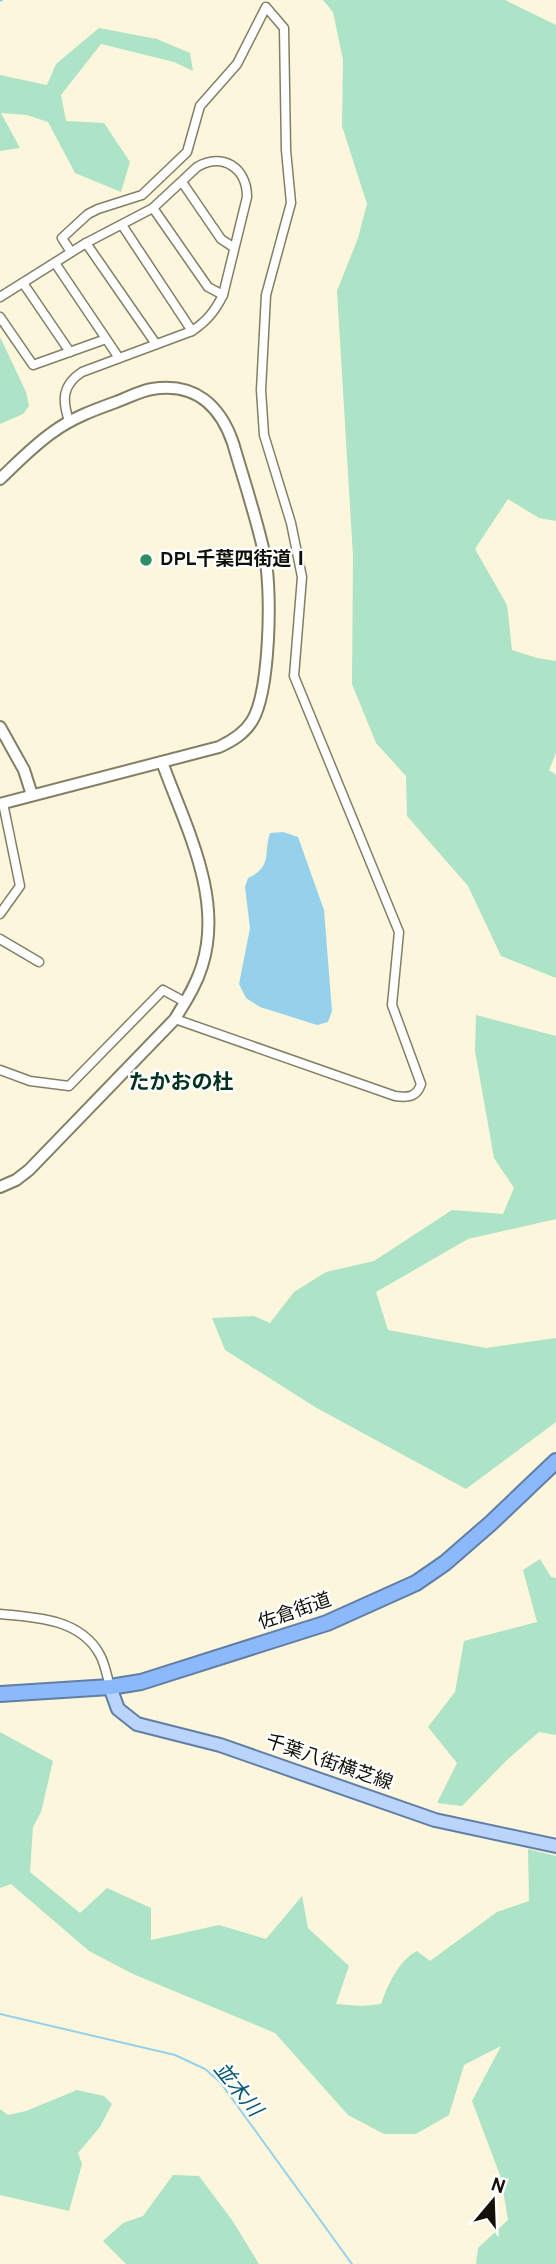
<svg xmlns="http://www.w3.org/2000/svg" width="556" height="2264" viewBox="0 0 556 2264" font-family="Overpass,'Noto Sans JP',sans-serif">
  <rect width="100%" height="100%" fill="#fbf6dc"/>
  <g fill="#ade3c6">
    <path d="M323 0H505L556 25V521L539 518 508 499 475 549 507 605 512 650 537 658 556 661V753L549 770 556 775V978L501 956 468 886 407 816 406 776 376 743 352 684 353 556 337 291 358 238 367 204 342 126 343 60 333 12Z"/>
    <path d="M99 28 157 39 190 53 193 71 174 62 101 44 61 95 66 121 104 123 130 162 121 192 75 173 48 122 27 115 1 113 20 148 0 151V75L47 85 56 64Z"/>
    <path d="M0 337 26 392 29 406 23 414 0 424Z"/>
    <path d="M476 1015 556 1036V1219L468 1239 376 1292 388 1330 486 1348 556 1338V1422L466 1489 315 1407 225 1350 212 1318 254 1316 270 1323 294 1292 326 1272 374 1261 452 1210 503 1214 514 1188 494 1158 475 1051Z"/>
    <path d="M540 1559 551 1577 556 1578V1735L539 1732 508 1759 462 1806 437 1803 457 1763 428 1727 455 1692 464 1641 537 1622 523 1570Z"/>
    <path d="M0 1732 53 1761 41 1812 33 1827 30 1872 80 1913 107 1888 151 1908V1940L219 1925 266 1939 302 1896 308 1928 349 1966 336 2004 362 2006 381 2004C388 1985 398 1961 417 1951L430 1961 497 1912 529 1901 528 1849 556 1856V2264H476L478 2248 508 2220 501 2178 472 2101 501 2046 464 2065 449 2115 416 2134H384L348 2115 275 2033 133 1974 89 1951 11 1884 0 1888Z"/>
    <path d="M77 2090 104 2096 112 2104 100 2127 78 2153 82 2164 69 2211 0 2195V2109L8 2115 26 2111Z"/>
    <path d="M173 2175 199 2176 232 2220 259 2264H126L103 2241 123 2223 143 2216Z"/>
  </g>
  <path fill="#96d1ec" d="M283 832 298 837 324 910 332 1011 328 1022 317 1025 260 1007 246 998 239 984 250 928 245 887 248 878C273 866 263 855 270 833Z"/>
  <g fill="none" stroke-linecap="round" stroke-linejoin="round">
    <g stroke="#96d1ec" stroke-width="2">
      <path d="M0 1 2 0"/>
      <path d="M0 2014 175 2055 205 2069 220 2082 352 2264"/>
    </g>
    <g stroke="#837f67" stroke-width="11">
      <g id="street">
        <path d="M182 182 221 239 233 247"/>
        <path d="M153 208 208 287 223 295"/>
        <path d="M122 225 192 331"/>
        <path d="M86 243 156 344"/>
        <path d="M71 252 62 238 88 214 98 209 142 195 187 152 200 106 237 64 266 7 284 28 286 150 291 203 266 295 261 390 264 435 291 523 302 577 294 676 399 932 392 1005 421 1084C417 1097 408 1098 395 1096L175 1019"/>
        <path d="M55 263 119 358"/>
        <path d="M23 283 70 352"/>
        <path d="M0 297 86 243 153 208 197 167C223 152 247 168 247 197L223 295C215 311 207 321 192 331L82 372C62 385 62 400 69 421"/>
        <path d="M0 317 33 365 106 339"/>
        <path d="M0 914 20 886 3 803"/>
        <path d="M0 939 39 962"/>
        <path d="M0 1070 30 1081 69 1086 163 990 185 1002"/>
        <path d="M0 1614C36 1617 81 1619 100 1655 105 1664 107 1676 110 1687"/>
      </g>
    </g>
    <g stroke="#837f67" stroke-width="14">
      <g id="secondary">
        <path d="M0 479C17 463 33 446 53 432 72 418 94 410 116 402 127 398 140 391 152 389 194 382 220 405 233 443 244 481 257 519 265 557 272 591 270 692 252 721 244 734 232 741 219 747L0 804"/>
        <path d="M0 727 24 770 32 795"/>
        <path d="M0 1187 16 1180 29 1170 175 1019C185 1002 196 986 202 966 224 897 185 826 162 762"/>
      </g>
    </g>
    <g stroke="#617ea5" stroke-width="16">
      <path id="primary" d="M110 1687 118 1709 137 1724 220 1745 435 1820 556 1846"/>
    </g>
    <g stroke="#617ea5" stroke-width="18">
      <path id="highway" d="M0 1694 110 1687 141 1682 327 1623 416 1583 445 1563 491 1523 556 1461"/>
    </g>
    <use href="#street" stroke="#fff" stroke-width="8"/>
    <use href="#secondary" stroke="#fff" stroke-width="10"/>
    <use href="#primary" stroke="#bad5fb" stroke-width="12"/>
    <use href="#highway" stroke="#8cb9f9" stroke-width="14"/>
  </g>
  <circle fill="#308c64" stroke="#fff" stroke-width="2.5" cx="146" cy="560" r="7"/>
  <g text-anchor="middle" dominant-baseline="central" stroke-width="5" stroke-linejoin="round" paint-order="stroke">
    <g font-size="19" font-weight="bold" fill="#121108" stroke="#fff" text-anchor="start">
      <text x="160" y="560">DPL千葉四街道Ⅰ</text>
    </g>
    <g font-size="19" fill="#121108" stroke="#fff">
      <text transform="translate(295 1612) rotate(-19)">佐倉街道</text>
      <text transform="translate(329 1763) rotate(19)">千葉八街横芝線</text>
    </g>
    <g font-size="21" font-weight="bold" fill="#03321f" stroke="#fff">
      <text x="181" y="1083">たかおの杜</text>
    </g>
    <g font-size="21" font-style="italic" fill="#075873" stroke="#fff">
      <text transform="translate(237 2090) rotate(51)">並木川</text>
    </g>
  </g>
  <g transform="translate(493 2201) rotate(19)" stroke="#ffffff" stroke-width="5" paint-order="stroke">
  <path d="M0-5L12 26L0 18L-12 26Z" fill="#121108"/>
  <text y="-10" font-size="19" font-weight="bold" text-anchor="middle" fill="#121108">N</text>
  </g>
</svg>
